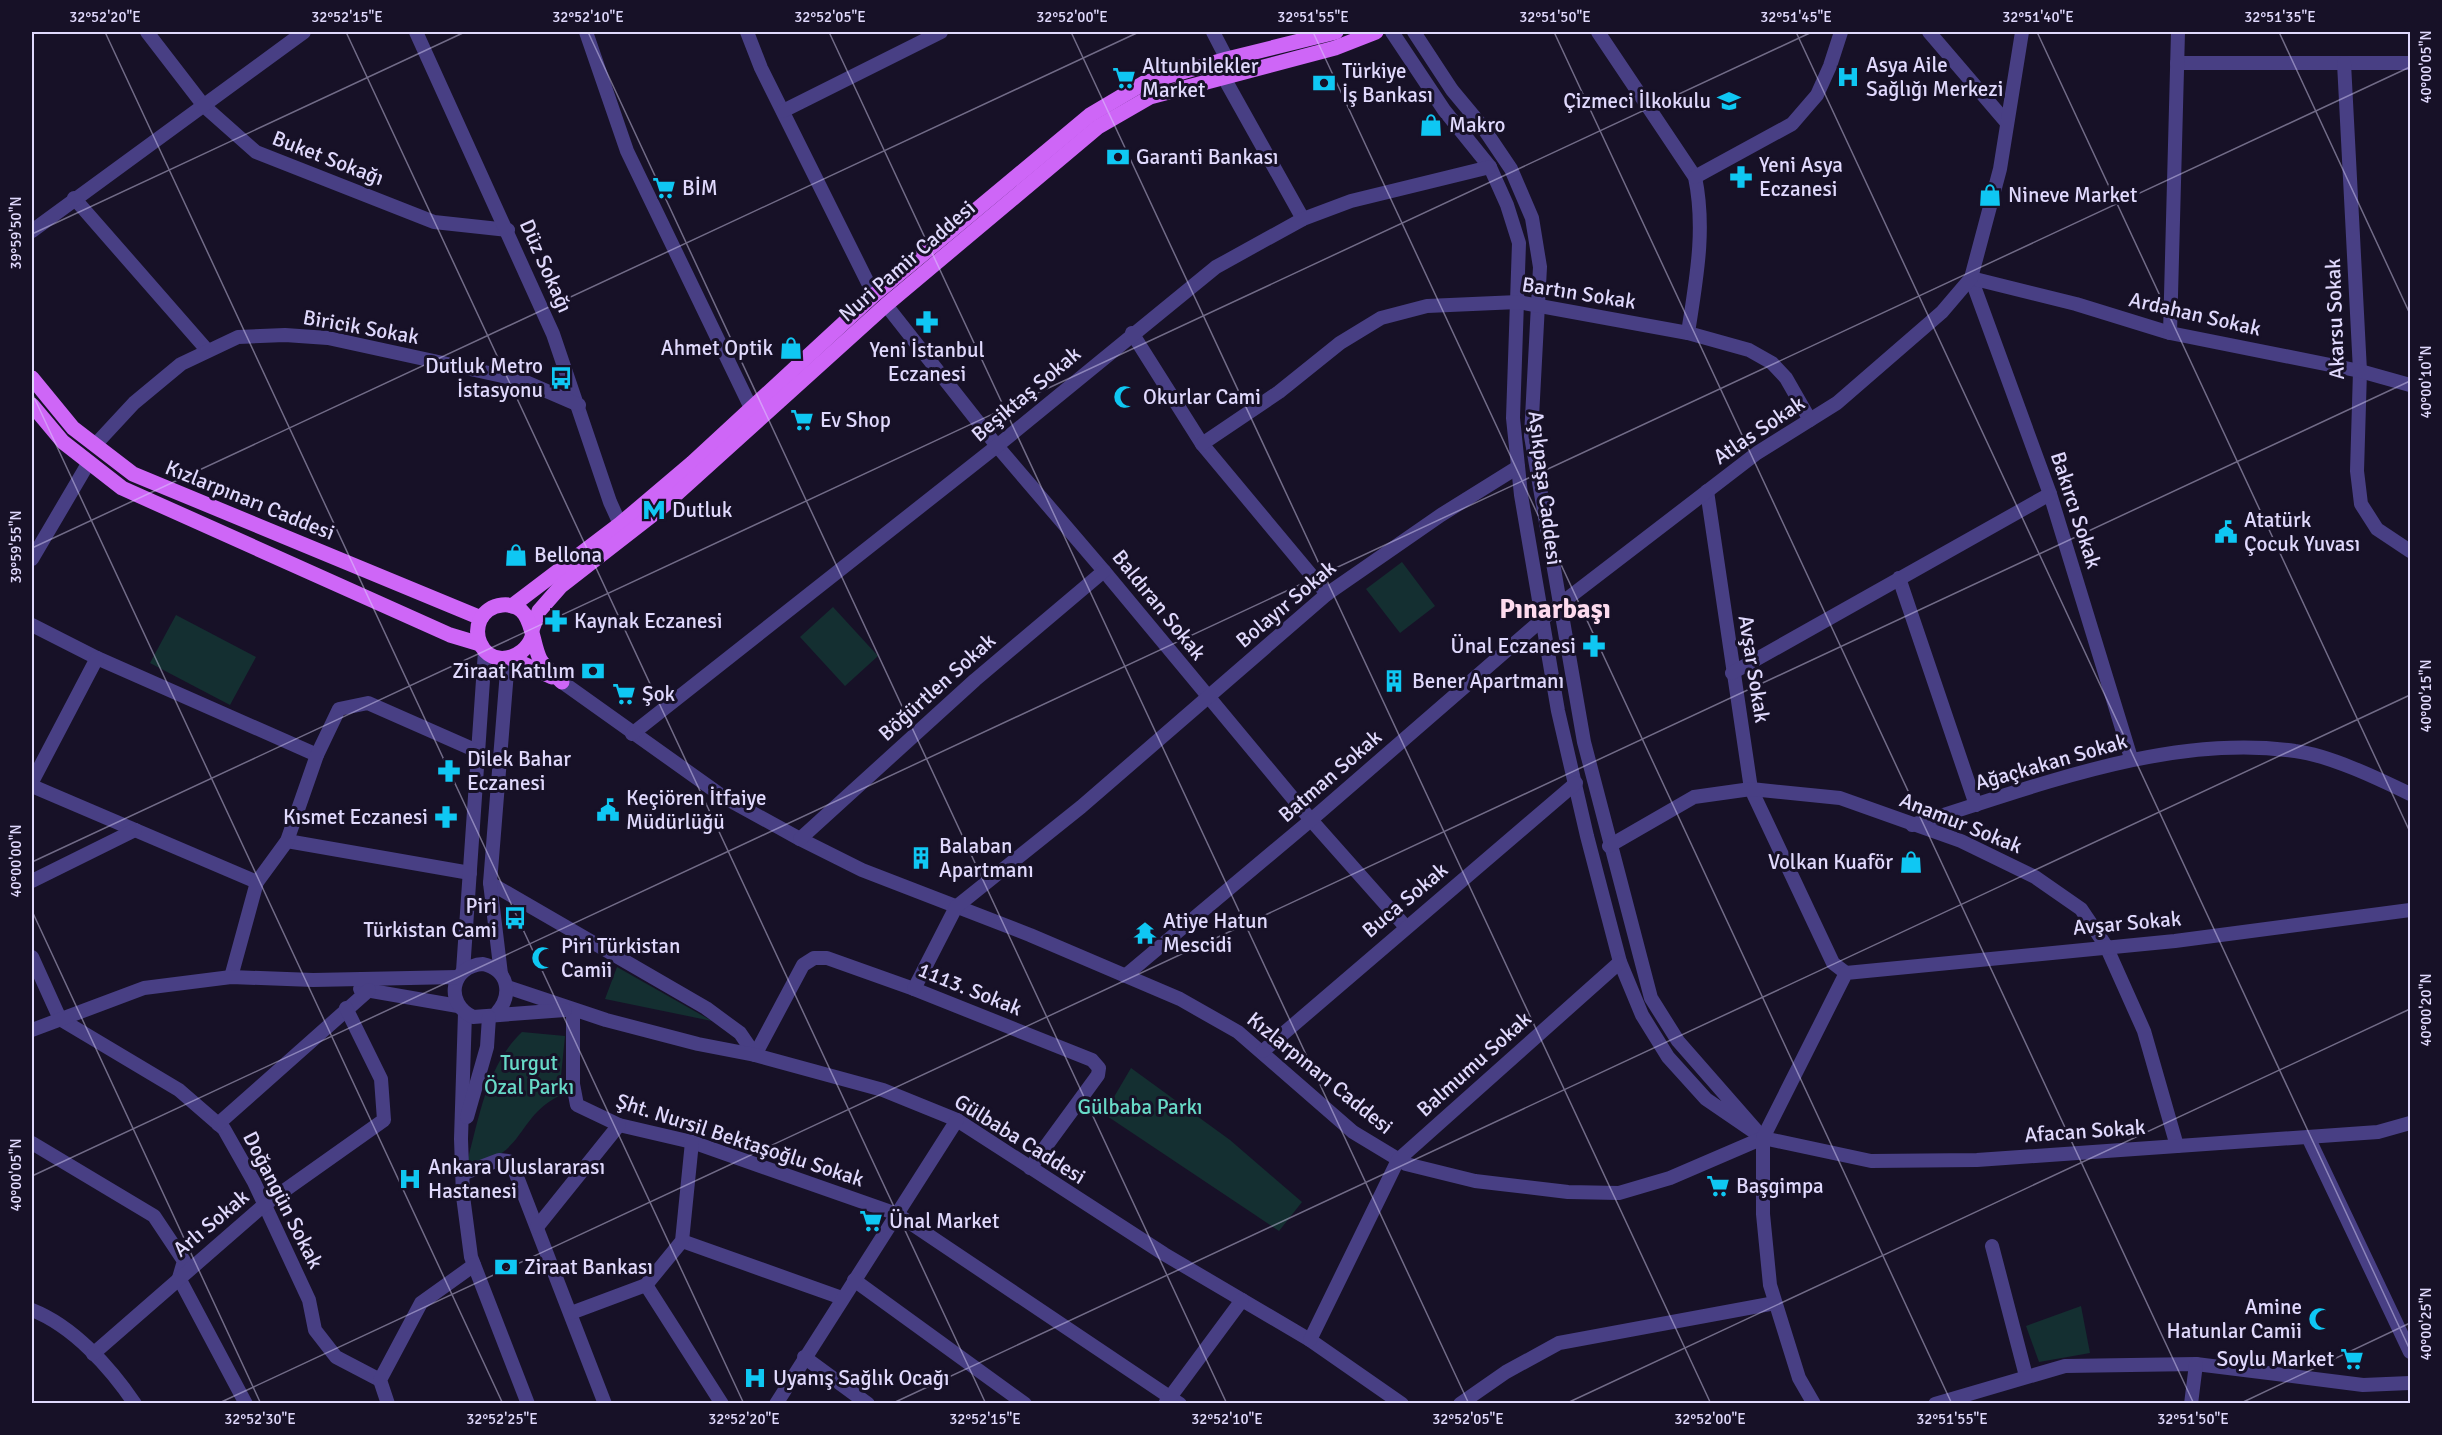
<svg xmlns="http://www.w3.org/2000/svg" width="2442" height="1435" viewBox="0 0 2442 1435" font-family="Signika,sans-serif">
  <rect width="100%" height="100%" fill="#171127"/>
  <g fill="#142f31">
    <path d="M1402 562 1435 606 1400 633 1366 589Z"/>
    <path d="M833 607 878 656 845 686 800 637Z"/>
    <path d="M176 615 256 657 230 705 150 663Z"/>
    <path d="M617 967 712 1021 605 999Z"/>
    <path d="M522 1032 565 1036 559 1096C515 1118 526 1157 466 1166 479 1120 486 1066 522 1032Z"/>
    <path d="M1131 1068 1230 1140 1302 1202 1279 1231 1104 1114Z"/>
    <path d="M2081 1306 2090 1353 2039 1362 2026 1326Z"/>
  </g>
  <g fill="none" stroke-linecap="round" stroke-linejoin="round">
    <g stroke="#483f84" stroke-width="14">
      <path d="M147 32 204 106 256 152 434 222 508 230"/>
      <path d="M416 32 553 334 610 502 620 524"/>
      <path d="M586 32 627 151 751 408"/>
      <path d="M747 32 761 68 874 295"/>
      <path d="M1213 32 1227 59"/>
      <path d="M1392 32 1444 110 1490 167 1507 205 1519 243 1513 418 1521 495 1558 711 1587 836 1620 962 1642 1015 1668 1057 1706 1099 1763 1138 1678 1041 1651 998 1584 742 1531 436 1540 267 1532 218 1511 169 1482 126 1452 90 1414 32"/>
      <path d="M1598 32 1695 177C1706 230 1696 280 1688 333"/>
      <path d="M1929 32 2007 123"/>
      <path d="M2177 63H2410"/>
      <path d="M2344 63 2360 371 2357 471 2361 504 2377 529 2410 551"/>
      <path d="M1223 76 1303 219"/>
      <path d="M783 111 941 32"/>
      <path d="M1695 177 1792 124 1817 95 1830 66 1841 32"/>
      <path d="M74 198 207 350"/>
      <path d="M32 231 304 32"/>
      <path d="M1971 278 2050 494 2131 758"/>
      <path d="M1971 278 2076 304 2170 333 2360 371 2410 385"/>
      <path d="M886 305 997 446 1104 571 1311 820 1405 926"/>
      <path d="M1132 333 1202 444 1327 594"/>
      <path d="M2170 333 2178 32"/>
      <path d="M1202 444 1279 392 1340 343 1381 318 1427 306 1518 302 1688 333 1749 350 1772 363 1786 378 1810 420"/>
      <path d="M95 445 134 403 181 364 238 337 285 335 328 338 521 380 579 405"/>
      <path d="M1707 491 1751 789 1833 963 1846 973"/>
      <path d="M32 559 89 462"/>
      <path d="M1899 578 1976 805"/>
      <path d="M32 625 97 658 317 755"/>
      <path d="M1732 673 2050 494"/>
      <path d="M562 682 722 796 800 839 862 870 1030 935 1180 999 1238 1032 1353 1132 1406 1164 1475 1181 1568 1192 1619 1193 1670 1178 1763 1138"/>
      <path d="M632 734 997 446 1216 267 1303 219 1351 201 1490 167"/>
      <path d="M32 782 97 658"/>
      <path d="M32 786 257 882"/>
      <path d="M1912 825C2032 788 2168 733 2295 751 2329 755 2379 779 2410 794"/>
      <path d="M800 839 975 680 1104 571"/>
      <path d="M287 841 470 873"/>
      <path d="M1609 846 1694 797 1751 789 1840 798 1961 841 2035 877 2081 909 2106 946 2144 1031 2177 1146"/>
      <path d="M32 881 135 830"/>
      <path d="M490 883 706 1008 740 1033 755 1055 803 965 814 958H827L914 989 1092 1060 1099 1068 1098 1075 1030 1168"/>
      <path d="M32 957 60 1019 179 1090 224 1129 254 1182 309 1300 315 1330 336 1357 380 1380"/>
      <path d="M463 971 485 651"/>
      <path d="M501 974 490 883 508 659"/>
      <path d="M1125 976 1311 820 1559 605 1757 453 1837 403 1942 312 1971 278 2000 169 2022 32"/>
      <path d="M231 977 257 882 287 841 317 755 339 709 368 703 477 751"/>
      <path d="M507 987 606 1020 698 1044 755 1055 883 1090 957 1120 1164 1254 1310 1340 1402 1404"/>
      <path d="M360 989 458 1006"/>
      <path d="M914 989 956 907 1081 807 1327 594 1441 515 1518 467"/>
      <path d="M573 1010V1084L577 1105 619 1125 692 1142 897 1214 1180 1404"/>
      <path d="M465 1013 461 1139 463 1196 471 1257 528 1404"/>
      <path d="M496 1014C513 995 509 970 483 964 451 966 444 1003 473 1017L565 1010"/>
      <path d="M32 1030 144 988 231 977 313 980 458 977"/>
      <path d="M1263 1051 1576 783"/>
      <path d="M467 1117 487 1047 489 1017"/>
      <path d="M218 1124 369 990"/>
      <path d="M2308 1137 2410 1352"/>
      <path d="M1763 1138 1871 1161 1977 1160 2378 1132 2410 1123"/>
      <path d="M32 1143 154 1216 184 1261 179 1278 246 1404"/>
      <path d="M462 1174 499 1160 508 1161 514 1169 605 1404"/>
      <path d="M537 1227 619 1125"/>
      <path d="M682 1241 842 1298"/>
      <path d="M1992 1246 2026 1376"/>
      <path d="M854 1280 1025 1404"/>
      <path d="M646 1285 722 1404"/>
      <path d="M32 1310C73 1326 110 1367 135 1404"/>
      <path d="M571 1313 646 1285 682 1241 692 1142"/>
      <path d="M1310 1340 1398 1160 1620 962"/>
      <path d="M93 1354 264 1205 384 1120 381 1079 346 1008"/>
      <path d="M804 1357 868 1404"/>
      <path d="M388 1404 380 1380 421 1303 474 1265"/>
      <path d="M776 1404 957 1120"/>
      <path d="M1165 1404 1242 1300"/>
      <path d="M1460 1404 1506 1372 1559 1343 1775 1303"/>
      <path d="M1814 1404 1799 1378 1770 1285 1763 1214V1138L1846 973 2175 941 2410 910"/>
      <path d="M1935 1404 2065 1366 2196 1364 2363 1385 2410 1383"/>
      <path d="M2191 1404 2196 1364"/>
    </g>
    <g stroke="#ce66f7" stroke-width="15">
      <path d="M32 378 73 428 133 474 481 618"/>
      <path d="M32 405 63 442 122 488 450 635 480 644"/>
      <path d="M512 606 620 524 692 463 874 295 1090 115 1144 83 1227 59 1336 32"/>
      <path d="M532 630 539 611 561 586 660 509 886 305 1098 127 1150 97 1335 48 1376 32"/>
      <path d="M532 637C524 660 491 668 480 643 477 636 477 627 480 620 484 612 492 606 502 605 534 602 530 639 540 659 544 667 555 675 562 682"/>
      <path d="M511 658 552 677"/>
    </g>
  </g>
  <path fill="none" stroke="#e0d9fd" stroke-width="1.5" stroke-opacity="0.45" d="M105 32 744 1404M346 32 986 1404M588 32 1227 1404M829 32 1469 1404M1071 32 1711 1404M1313 32 1952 1404M1554 32 2194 1404M1796 32 2410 1350M2037 32 2410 832M2279 32 2410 314M32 234 465 32M32 393 503 1404M32 548 1139 32M32 862 1812 32M32 911 261 1404M32 1176 2410 67M217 1404 2410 381M891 1404 2410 695M1565 1404 2410 1009M2239 1404 2410 1323"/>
  <defs>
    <g id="hospital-bare" transform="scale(1.8)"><path d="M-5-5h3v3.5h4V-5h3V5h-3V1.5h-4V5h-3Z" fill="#0fc7f3" stroke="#171127" stroke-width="2.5" paint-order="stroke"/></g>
    <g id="supermarket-bare" transform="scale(1.8)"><path d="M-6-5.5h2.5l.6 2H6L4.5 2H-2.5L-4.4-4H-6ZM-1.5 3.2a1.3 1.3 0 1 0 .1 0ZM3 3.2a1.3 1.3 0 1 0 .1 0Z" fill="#0fc7f3" stroke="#171127" stroke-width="2.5" paint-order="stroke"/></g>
    <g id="bank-bare" transform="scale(1.8)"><path d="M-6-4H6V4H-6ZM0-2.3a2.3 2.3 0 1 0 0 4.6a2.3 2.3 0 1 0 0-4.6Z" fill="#0fc7f3" stroke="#171127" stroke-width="2.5" paint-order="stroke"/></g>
    <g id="school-bare" transform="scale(1.8)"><path d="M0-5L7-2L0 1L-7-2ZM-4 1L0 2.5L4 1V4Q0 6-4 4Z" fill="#0fc7f3" stroke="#171127" stroke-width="2.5" paint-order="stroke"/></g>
    <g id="shop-bare" transform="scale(1.8)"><path d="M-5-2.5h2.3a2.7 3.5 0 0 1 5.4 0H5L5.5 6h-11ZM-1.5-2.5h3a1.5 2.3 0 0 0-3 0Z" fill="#0fc7f3" stroke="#171127" stroke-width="2.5" paint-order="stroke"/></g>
    <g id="pharmacy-bare" transform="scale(1.8)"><path d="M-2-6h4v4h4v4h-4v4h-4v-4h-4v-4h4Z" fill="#0fc7f3" stroke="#171127" stroke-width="2.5" paint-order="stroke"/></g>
    <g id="bus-bare" transform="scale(1.8)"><path d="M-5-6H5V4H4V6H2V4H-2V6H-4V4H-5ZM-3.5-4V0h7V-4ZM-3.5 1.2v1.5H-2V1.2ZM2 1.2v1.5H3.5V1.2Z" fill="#0fc7f3" stroke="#171127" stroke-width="2.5" paint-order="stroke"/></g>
    <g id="mosque-bare" transform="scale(1.8)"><path d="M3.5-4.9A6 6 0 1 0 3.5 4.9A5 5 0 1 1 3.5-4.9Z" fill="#0fc7f3" stroke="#171127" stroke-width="2.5" paint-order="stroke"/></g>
    <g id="metro-bare" transform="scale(1.8)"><path d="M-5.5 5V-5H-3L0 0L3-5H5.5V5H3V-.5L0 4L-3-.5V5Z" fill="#0fc7f3" stroke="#171127" stroke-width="2.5" paint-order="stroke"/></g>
    <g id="civic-bare" transform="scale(1.8)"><path d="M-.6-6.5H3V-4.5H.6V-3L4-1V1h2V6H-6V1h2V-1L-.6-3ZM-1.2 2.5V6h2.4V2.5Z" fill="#0fc7f3" stroke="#171127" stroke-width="2.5" paint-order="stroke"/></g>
    <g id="building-bare" transform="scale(1.8)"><path d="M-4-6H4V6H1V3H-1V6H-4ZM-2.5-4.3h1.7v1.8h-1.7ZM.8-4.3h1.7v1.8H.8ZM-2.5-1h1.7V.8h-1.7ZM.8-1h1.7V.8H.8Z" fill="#0fc7f3" stroke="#171127" stroke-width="2.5" paint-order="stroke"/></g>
    <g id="temple-bare" transform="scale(1.8)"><path d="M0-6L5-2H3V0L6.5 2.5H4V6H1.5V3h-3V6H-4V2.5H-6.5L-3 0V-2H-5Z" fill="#0fc7f3" stroke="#171127" stroke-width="2.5" paint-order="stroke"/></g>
  </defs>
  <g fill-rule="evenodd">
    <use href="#hospital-bare" x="1848" y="77"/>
    <use href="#supermarket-bare" x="1124" y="78"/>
    <use href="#bank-bare" x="1324" y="83"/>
    <use href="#school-bare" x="1729" y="101"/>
    <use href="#shop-bare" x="1431" y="125"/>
    <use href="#bank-bare" x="1118" y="157"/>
    <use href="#pharmacy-bare" x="1741" y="177"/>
    <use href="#supermarket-bare" x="664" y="188"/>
    <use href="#shop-bare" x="1990" y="195"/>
    <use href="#pharmacy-bare" x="927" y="322"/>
    <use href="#shop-bare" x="791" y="348"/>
    <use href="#bus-bare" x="561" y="378"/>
    <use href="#mosque-bare" x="1125" y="397"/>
    <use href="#supermarket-bare" x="802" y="420"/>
    <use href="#metro-bare" x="654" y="510"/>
    <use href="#civic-bare" x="2226" y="532"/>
    <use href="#shop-bare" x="516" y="555"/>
    <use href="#pharmacy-bare" x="556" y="621"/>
    <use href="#pharmacy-bare" x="1594" y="646"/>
    <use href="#bank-bare" x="593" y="671"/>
    <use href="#building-bare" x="1394" y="681"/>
    <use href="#supermarket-bare" x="624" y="694"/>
    <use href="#pharmacy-bare" x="449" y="771"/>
    <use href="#civic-bare" x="608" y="810"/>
    <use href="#pharmacy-bare" x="446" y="817"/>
    <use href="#building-bare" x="921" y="858"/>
    <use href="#shop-bare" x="1911" y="862"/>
    <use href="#bus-bare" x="515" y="918"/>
    <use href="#temple-bare" x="1145" y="933"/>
    <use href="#mosque-bare" x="543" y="958"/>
    <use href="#hospital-bare" x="410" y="1179"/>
    <use href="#supermarket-bare" x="1718" y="1186"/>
    <use href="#supermarket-bare" x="871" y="1221"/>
    <use href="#bank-bare" x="506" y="1267"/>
    <use href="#mosque-bare" x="2320" y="1319"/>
    <use href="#supermarket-bare" x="2352" y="1359"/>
    <use href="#hospital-bare" x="755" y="1378"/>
  </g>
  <g text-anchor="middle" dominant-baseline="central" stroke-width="6" stroke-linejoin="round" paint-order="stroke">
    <g font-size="21" fill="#e0d9fd" stroke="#171127" text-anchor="start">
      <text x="1866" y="65">Asya Aile<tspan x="1866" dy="24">Sağlığı Merkezi</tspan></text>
      <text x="1142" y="66">Altunbilekler<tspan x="1142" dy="24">Market</tspan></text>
      <text x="1342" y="71">Türkiye<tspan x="1342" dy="24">İş Bankası</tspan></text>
      <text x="1711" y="101" text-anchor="end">Çizmeci İlkokulu</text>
      <text x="1449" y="125">Makro</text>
      <text x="1136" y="157">Garanti Bankası</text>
      <text x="1759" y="165">Yeni Asya<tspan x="1759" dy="24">Eczanesi</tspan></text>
      <text x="682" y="188">BİM</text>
      <text x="2008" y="195">Nineve Market</text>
      <text x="773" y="348" text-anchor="end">Ahmet Optik</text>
      <text x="927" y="350" text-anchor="middle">Yeni İstanbul<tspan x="927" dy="24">Eczanesi</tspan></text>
      <text x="543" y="366" text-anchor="end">Dutluk Metro<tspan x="543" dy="24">İstasyonu</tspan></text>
      <text x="1143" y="397">Okurlar Cami</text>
      <text x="820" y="420">Ev Shop</text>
      <text x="672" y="510">Dutluk</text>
      <text x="2244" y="520">Atatürk<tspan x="2244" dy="24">Çocuk Yuvası</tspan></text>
      <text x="534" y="555">Bellona</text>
      <text x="574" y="621">Kaynak Eczanesi</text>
      <text x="1576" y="646" text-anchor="end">Ünal Eczanesi</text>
      <text x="575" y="671" text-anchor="end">Ziraat Katılım</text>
      <text x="1412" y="681">Bener Apartmanı</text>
      <text x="642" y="694">Şok</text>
      <text x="467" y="759">Dilek Bahar<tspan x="467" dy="24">Eczanesi</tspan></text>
      <text x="626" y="798">Keçiören İtfaiye<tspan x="626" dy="24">Müdürlüğü</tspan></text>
      <text x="428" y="817" text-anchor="end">Kısmet Eczanesi</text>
      <text x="939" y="846">Balaban<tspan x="939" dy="24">Apartmanı</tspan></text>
      <text x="1893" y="862" text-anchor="end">Volkan Kuaför</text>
      <text x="497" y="906" text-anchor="end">Piri<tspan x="497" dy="24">Türkistan Cami</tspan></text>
      <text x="1163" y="921">Atiye Hatun<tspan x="1163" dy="24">Mescidi</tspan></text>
      <text x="561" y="946">Piri Türkistan<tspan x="561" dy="24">Camii</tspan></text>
      <text x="428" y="1167">Ankara Uluslararası<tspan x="428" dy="24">Hastanesi</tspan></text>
      <text x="1736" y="1186">Başgimpa</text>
      <text x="889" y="1221">Ünal Market</text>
      <text x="524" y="1267">Ziraat Bankası</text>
      <text x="2302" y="1307" text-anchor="end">Amine<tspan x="2302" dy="24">Hatunlar Camii</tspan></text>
      <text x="2334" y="1359" text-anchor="end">Soylu Market</text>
      <text x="773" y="1378">Uyanış Sağlık Ocağı</text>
    </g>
    <g font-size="21" fill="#e0d9fd" stroke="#171127">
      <text transform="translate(328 158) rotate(21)">Buket Sokağı</text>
      <text transform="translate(907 261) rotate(-41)">Nuri Pamir Caddesi</text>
      <text transform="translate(546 266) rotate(66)">Düz Sokağı</text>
      <text transform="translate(1579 293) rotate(9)">Bartın Sokak</text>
      <text transform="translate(2195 314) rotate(13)">Ardahan Sokak</text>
      <text transform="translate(2335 319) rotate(-92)">Akarsu Sokak</text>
      <text transform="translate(361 327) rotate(10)">Biricik Sokak</text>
      <text transform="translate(1026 394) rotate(-40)">Beşiktaş Sokak</text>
      <text transform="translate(1759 430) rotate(-34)">Atlas Sokak</text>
      <text transform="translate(1545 488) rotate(83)">Aşıkpaşa Caddesi</text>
      <text transform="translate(250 500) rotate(22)">Kızlarpınarı Caddesi</text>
      <text transform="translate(2076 510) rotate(72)">Bakırcı Sokak</text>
      <text transform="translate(1286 604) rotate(-40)">Bolayır Sokak</text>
      <text transform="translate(1159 605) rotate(51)">Baldıran Sokak</text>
      <text transform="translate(1754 669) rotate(81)">Avşar Sokak</text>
      <text transform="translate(937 687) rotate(-42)">Böğürtlen Sokak</text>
      <text transform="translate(2051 762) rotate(-16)">Ağaçkakan Sokak</text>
      <text transform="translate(1330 776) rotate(-41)">Batman Sokak</text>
      <text transform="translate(1961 823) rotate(22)">Anamur Sokak</text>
      <text transform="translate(1405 900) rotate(-40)">Buca Sokak</text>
      <text transform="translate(2127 923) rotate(-5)">Avşar Sokak</text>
      <text transform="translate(970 989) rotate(22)">1113. Sokak</text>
      <text transform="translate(1474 1064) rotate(-42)">Balmumu Sokak</text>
      <text transform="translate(1320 1073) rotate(39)">Kızlarpınarı Caddesi</text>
      <text transform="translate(2085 1131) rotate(-4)">Afacan Sokak</text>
      <text transform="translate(1020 1139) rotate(32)">Gülbaba Caddesi</text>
      <text transform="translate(740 1140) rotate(18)">Şht. Nursil Bektaşoğlu Sokak</text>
      <text transform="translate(283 1200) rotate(63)">Doğangün Sokak</text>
      <text transform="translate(211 1223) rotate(-40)">Arlı Sokak</text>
    </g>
    <g font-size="21" fill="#68dac8" stroke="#171127">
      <text x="529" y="1063">Turgut<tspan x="529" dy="24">Özal Parkı</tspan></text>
      <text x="1140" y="1107">Gülbaba Parkı</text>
    </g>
    <g font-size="27" font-weight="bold" fill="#fddbee" stroke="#171127">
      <text x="1555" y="609">Pınarbaşı</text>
    </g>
  </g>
  <rect width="2442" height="1435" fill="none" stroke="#171127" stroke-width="66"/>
  <rect x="33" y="33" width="2376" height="1369" fill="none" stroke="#e0d9fd" stroke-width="2"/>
  <g font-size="15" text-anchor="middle" fill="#e0d9fd">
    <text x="105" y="22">32°52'20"E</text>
    <text x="347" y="22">32°52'15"E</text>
    <text x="588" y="22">32°52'10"E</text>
    <text x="830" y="22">32°52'05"E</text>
    <text x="1072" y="22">32°52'00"E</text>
    <text x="1313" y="22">32°51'55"E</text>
    <text x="1555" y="22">32°51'50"E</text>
    <text x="1796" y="22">32°51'45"E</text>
    <text x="2038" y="22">32°51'40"E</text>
    <text x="2280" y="22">32°51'35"E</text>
    <text transform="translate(2426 67) rotate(-90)" y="5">40°00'05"N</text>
    <text transform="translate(16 233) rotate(-90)" y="5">39°59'50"N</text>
    <text transform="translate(2426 382) rotate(-90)" y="5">40°00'10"N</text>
    <text transform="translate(16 547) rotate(-90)" y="5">39°59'55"N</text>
    <text transform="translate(2426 696) rotate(-90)" y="5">40°00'15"N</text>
    <text transform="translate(16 861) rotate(-90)" y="5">40°00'00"N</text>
    <text transform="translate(2426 1010) rotate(-90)" y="5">40°00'20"N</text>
    <text transform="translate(16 1175) rotate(-90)" y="5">40°00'05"N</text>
    <text transform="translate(2426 1324) rotate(-90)" y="5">40°00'25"N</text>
    <text x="260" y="1424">32°52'30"E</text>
    <text x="502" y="1424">32°52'25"E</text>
    <text x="744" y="1424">32°52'20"E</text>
    <text x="985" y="1424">32°52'15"E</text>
    <text x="1227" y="1424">32°52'10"E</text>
    <text x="1468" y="1424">32°52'05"E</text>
    <text x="1710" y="1424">32°52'00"E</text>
    <text x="1952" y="1424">32°51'55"E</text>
    <text x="2193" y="1424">32°51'50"E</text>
  </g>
</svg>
